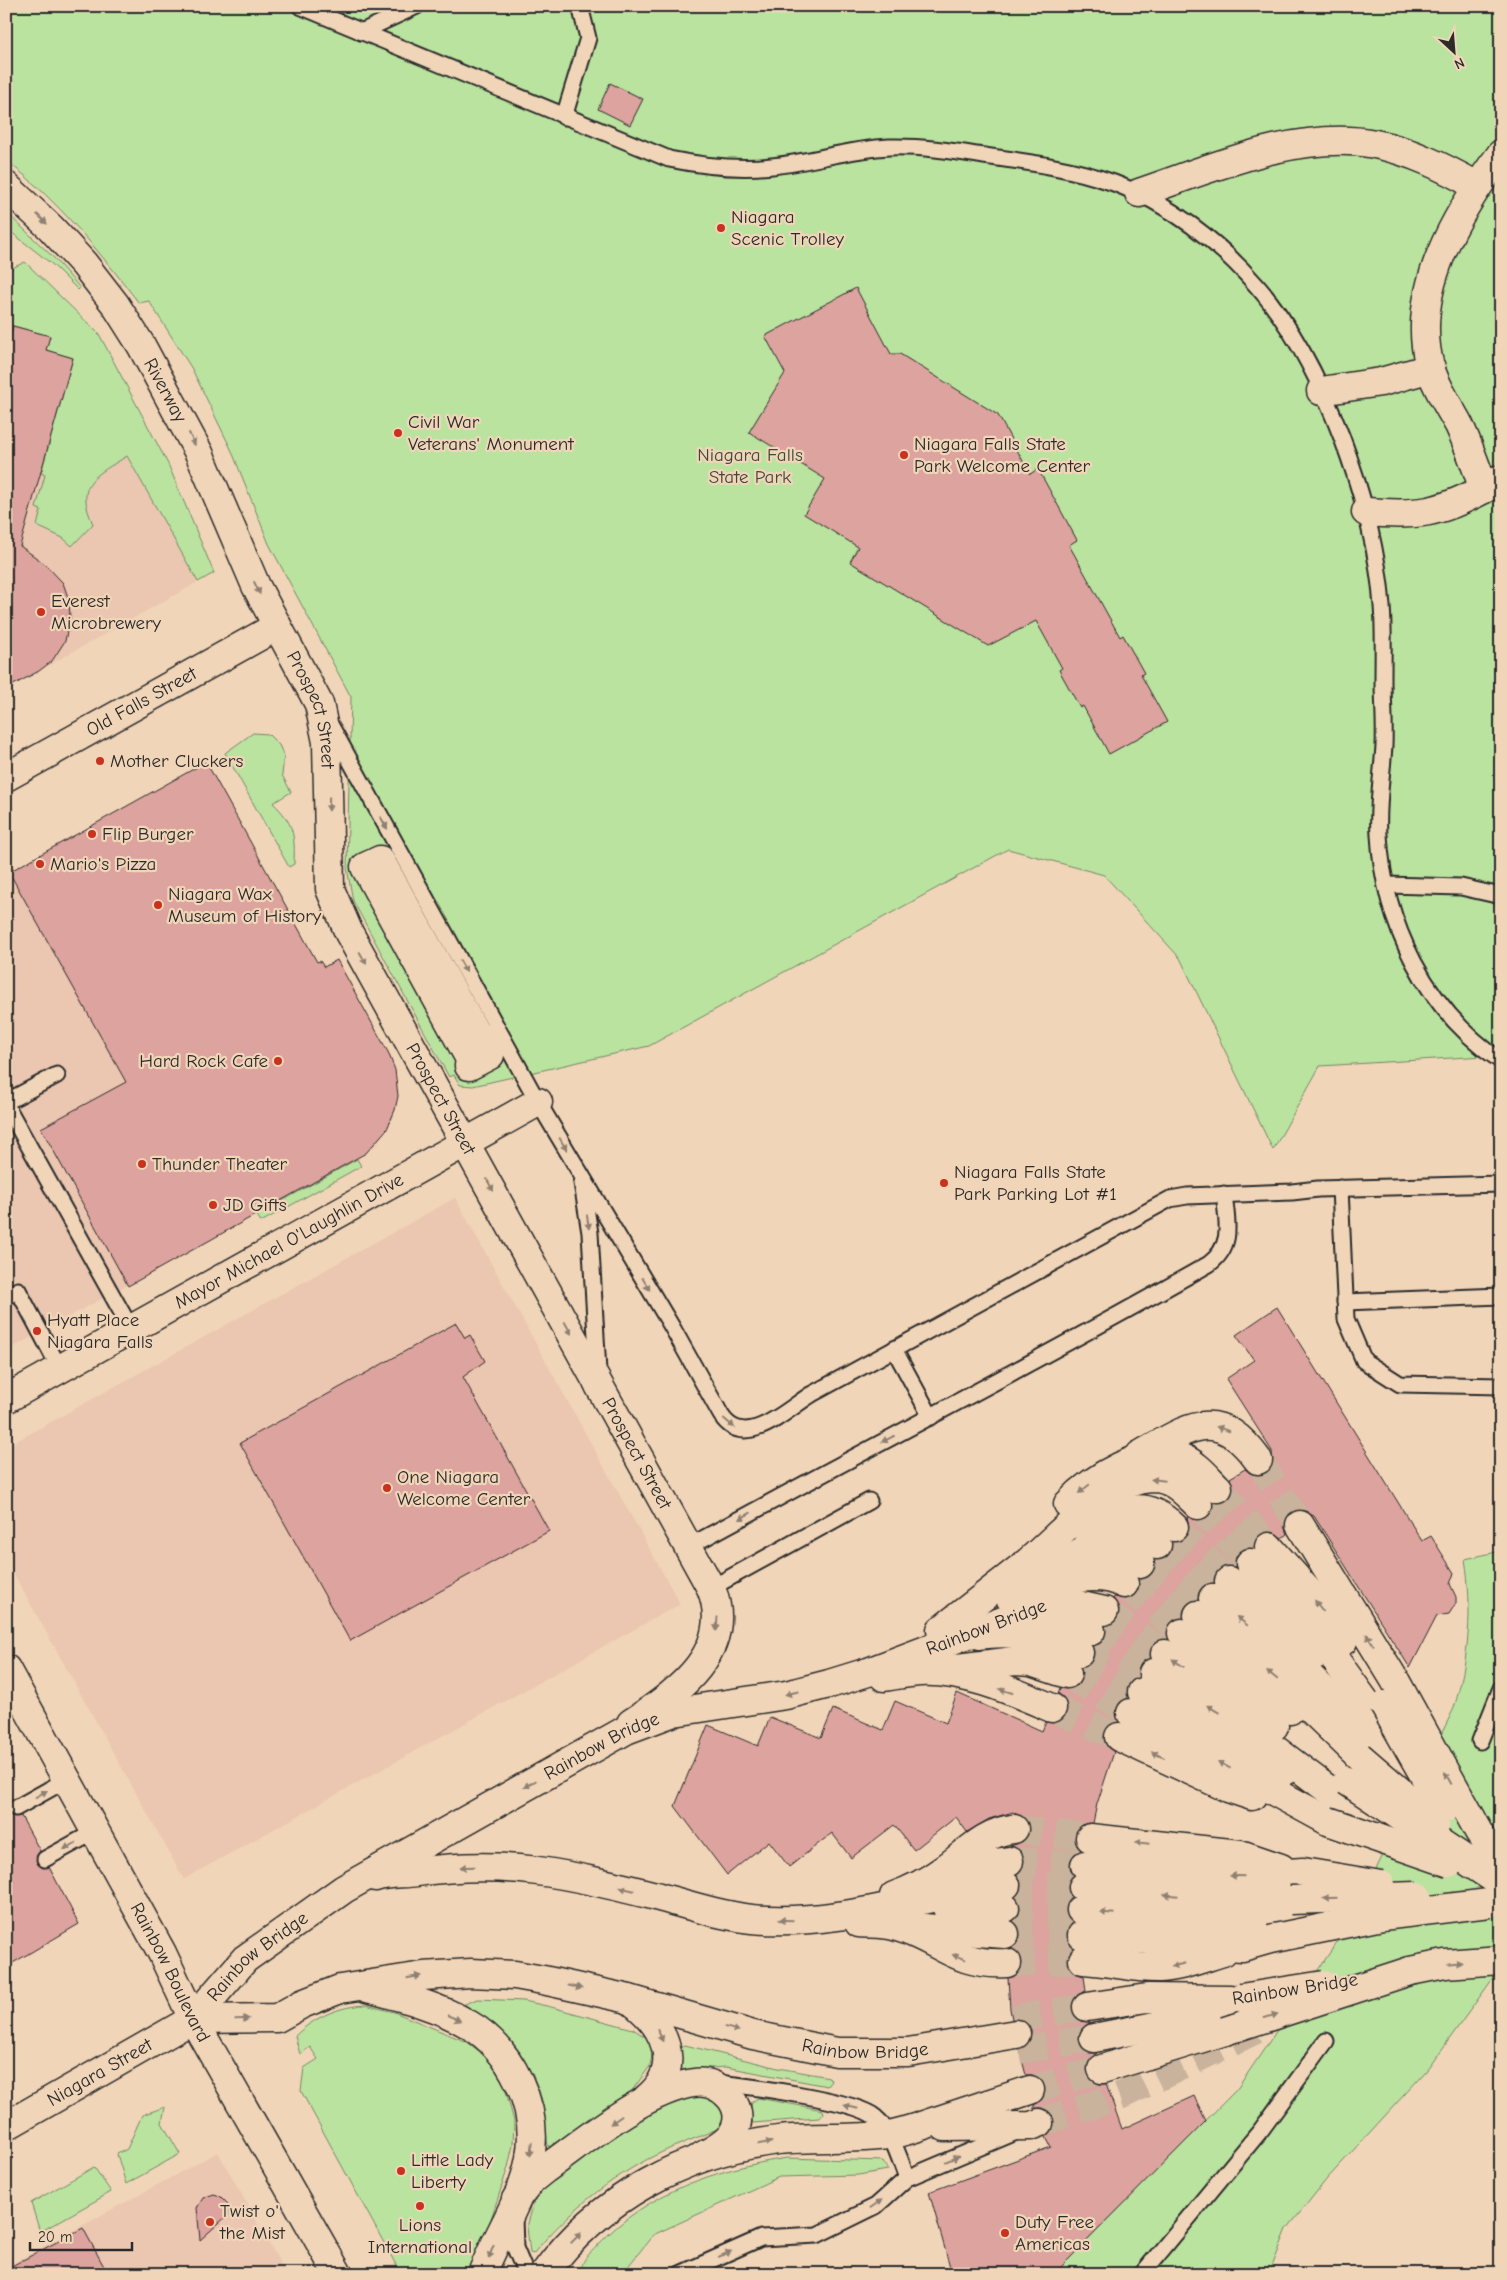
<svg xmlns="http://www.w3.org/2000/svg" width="1507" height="2280" viewBox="0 0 1507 2280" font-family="'Comic Neue',sans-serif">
  <rect width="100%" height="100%" fill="#f1d5b8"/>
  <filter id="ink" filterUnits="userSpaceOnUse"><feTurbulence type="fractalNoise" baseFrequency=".02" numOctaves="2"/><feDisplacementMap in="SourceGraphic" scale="10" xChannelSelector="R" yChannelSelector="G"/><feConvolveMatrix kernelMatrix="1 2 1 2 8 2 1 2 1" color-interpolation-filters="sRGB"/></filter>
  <g filter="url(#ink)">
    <g fill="#ebc6b0">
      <path d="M6 302 65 329 127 455 198 582 6 689Z"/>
      <path d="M206 762 317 962 320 961 324 967 337 960 388 1052 395 1070 398 1090 393 1118 376 1145 357 1159 6 1351V868L10 872Z"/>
      <path d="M455 1198 680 1604 184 1879 6 1560V1447Z"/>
      <path d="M218 2152 286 2274H6V2267Z"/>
    </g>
    <g fill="#bae39f" stroke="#728765">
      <path d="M6 6H1501V1055L1320 1066 1273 1150 1180 958 1104 875 1008 849 649 1046 473 1086 460 1085 454 1075 449 1077 353 901 347 868 351 697 269 544 231 449 192 369 149 301 139 303C99 251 58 201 6 160Z"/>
      <path d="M6 212 54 258 80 288 78 290 53 265 6 228Z"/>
      <path d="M25 262 99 334 168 464 214 573 198 582 127 456C95 476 74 483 93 524L72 546 63 538 37 526 41 510 36 508 45 475 41 473 73 358 46 350 50 336 6 324V271Z"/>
      <path d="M253 733 268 734 279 745 284 756 282 775 291 792 273 803C294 823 295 835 294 864L289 867 225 753Z"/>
      <path d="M357 1159 361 1166 261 1222 257 1215Z"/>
      <path d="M1501 1551V1966L1494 1977 1427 2070 1326 2180 1287 2229 1269 2274H1054L1237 2089 1350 1923 1454 1708C1469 1659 1473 1609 1465 1559Z"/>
      <path d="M477 1999 524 2001 551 2007 633 2029 650 2040 653 2051 650 2066 631 2092 549 2147C545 2141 546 2118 544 2109 533 2059 506 2034 465 2008V2004Z"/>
      <path d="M366 2005 394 2012 467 2042 487 2057 504 2084 514 2121 513 2145 508 2167 473 2274H401L301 2091 304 2068 318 2059 310 2047 300 2054 295 2036C314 2017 340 2006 366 2005Z"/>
      <path d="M685 2045 778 2068 829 2077 831 2081 827 2086 726 2067 681 2070 679 2068 678 2051Z"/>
      <path d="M680 2096H714L726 2114 722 2125 717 2129C697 2138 676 2145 656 2155 609 2178 567 2213 533 2254L530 2253 527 2227 534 2202 546 2183 641 2115Z"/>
      <path d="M758 2098 823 2110 824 2114 819 2118 753 2123 749 2116 752 2102Z"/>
      <path d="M165 2107 162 2123 180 2154 126 2184 117 2154 127 2149 142 2115Z"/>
      <path d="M787 2158 883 2161 888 2170 858 2175 779 2177 653 2235 622 2274H582C579 2261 590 2254 598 2245 647 2192 716 2169 787 2158Z"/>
      <path d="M94 2167 111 2192 40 2232 31 2203Z"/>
    </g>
    <g fill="#dda39f" stroke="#2b2b2b">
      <path d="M610 83 643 99 630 125 598 109Z"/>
      <path d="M856 288 891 354H900L998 415 1030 474 1038 469 1077 540 1069 545 1120 637 1123 635 1144 673 1141 675 1167 722 1109 754 1083 706 1080 708 1059 670 1062 668 1036 621 988 646 850 562 858 547 804 514 825 479 749 432 785 373 765 336Z"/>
      <path d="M13 326 50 336 46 350 73 358 20 546 45 564 63 583 69 600 70 618 65 641 52 661 39 671 6 689V348Z"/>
      <path d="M206 762 317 962 320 961 324 967 337 960 388 1052 395 1070 398 1096 395 1110 387 1129 366 1153 128 1286 41 1128 126 1082 9 872Z"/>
      <path d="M1277 1307 1422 1541 1431 1536 1454 1573 1450 1584 1456 1597V1603L1449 1614 1437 1616 1410 1668 1314 1516 1299 1509 1291 1512 1286 1518 1284 1526 1287 1534 1282 1538 1273 1532H1266L1259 1535 1254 1542V1548H1246L1239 1552 1235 1559V1567L1224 1566 1217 1571 1214 1583 1201 1588 1198 1600 1192 1601 1186 1606 1183 1617 1175 1619 1170 1624 1167 1631 1168 1639 1158 1640 1152 1645 1150 1658 1140 1665 1138 1677 1128 1684V1698L1117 1706 1115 1714 1118 1721 1110 1725 1105 1731 1103 1738 1106 1746 1114 1752 1097 1804 1093 1823 1083 1824 1077 1829 1075 1836 1076 1844 1081 1850 1072 1856 1070 1863 1074 1875 1067 1886 1072 1898 1065 1909 1067 1917 1073 1923 1066 1934 1068 1942 1074 1948 1067 1959 1069 1966 1074 1973 1084 1976 1086 1991 1077 1995 1072 2002V2009L1075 2016 1081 2021 1090 2022 1079 2032V2041L1083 2049 1089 2053H1097L1087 2065V2073L1092 2081 1099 2084H1106L1122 2129 1194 2096 1206 2121 1054 2274H952L929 2192 1051 2147 1046 2137 1054 2126V2118L1049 2111 1042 2108H1034V2105L1041 2101 1045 2094V2086L1040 2078 1034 2075H1026L1019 2049 1026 2046 1030 2040 1031 2031 1028 2024 1022 2020 1012 2019 1010 2009 1008 1978 1015 1976 1020 1971 1023 1964 1020 1955 1011 1948 1018 1943 1020 1936 1019 1928 1013 1921 1019 1915 1021 1908 1016 1897 1020 1891 1021 1883 1017 1874 1023 1867 1024 1859 1021 1851 1010 1846 1023 1842 1028 1835 1029 1827 1026 1820 1013 1812 989 1819 967 1832 956 1817 914 1850 894 1825 851 1858 832 1833 789 1867 769 1841 727 1875 675 1806 708 1725 758 1746 770 1717 821 1738 833 1709 883 1730 895 1701 946 1723 957 1693 1042 1731 1046 1722 1054 1723 1062 1720 1067 1714V1706L1064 1698 1058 1693 1060 1688 1070 1689 1078 1685 1082 1678 1081 1668 1088 1666 1093 1660V1646L1100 1644 1105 1637V1626L1116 1621 1119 1614V1607L1113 1599 1114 1597 1126 1599 1134 1596 1139 1589 1138 1579 1147 1578 1154 1572 1155 1560 1166 1558 1171 1552 1172 1542 1180 1541 1186 1537 1189 1529 1187 1516 1194 1520H1203L1210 1515 1213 1503H1221L1229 1499 1233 1492 1230 1478 1245 1469 1252 1474 1261 1475 1268 1472 1272 1466V1451L1226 1379 1254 1360 1236 1335Z"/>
      <path d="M456 1323 465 1338 470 1335 485 1361 463 1377 549 1531 350 1641 240 1443Z"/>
      <path d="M6 1789 12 1800 8 1804V1812L12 1816H21L40 1851 37 1855V1863L41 1867H49L79 1924 6 1967Z"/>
      <path d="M214 2194 220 2196 228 2204V2215L200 2240 197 2208 203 2198Z"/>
      <path d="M83 2228 108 2274H6V2269Z"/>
    </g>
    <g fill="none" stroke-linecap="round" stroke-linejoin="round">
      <g stroke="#c9b39c" stroke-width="28" stroke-dasharray="28 14" stroke-linecap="butt">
        <path d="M1258 1460 1300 1525"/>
        <path d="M1218 1488 1269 1547"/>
        <path d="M1198 1505 1250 1563"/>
        <path d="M1174 1527 1229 1581"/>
        <path d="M1157 1545 1213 1598"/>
        <path d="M1140 1564 1198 1615"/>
        <path d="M1124 1584 1182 1633"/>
        <path d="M1104 1611 1165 1654"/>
        <path d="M1091 1631 1153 1673"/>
        <path d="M1079 1653 1142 1692"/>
        <path d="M1067 1674 1131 1713"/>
        <path d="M1052 1708 1119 1737"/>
        <path d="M1014 1829 1090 1838"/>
        <path d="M1009 1861 1085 1865"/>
        <path d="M1006 1885 1083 1887"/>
        <path d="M1005 1908 1081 1910"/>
        <path d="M1005 1934 1082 1935"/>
        <path d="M1007 1963 1083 1960"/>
        <path d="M1013 2019 1087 2007"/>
        <path d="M1019 2050 1094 2038"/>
        <path d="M1030 2090 1102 2069"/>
        <path d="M1039 2123 1122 2095 1256 2030"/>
      </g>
      <g stroke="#2b2b2b" stroke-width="19">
        <g id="lane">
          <path d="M300 6 669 159C703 166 737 170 772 166 811 162 849 149 889 147 921 146 952 151 984 156 1028 162 1073 168 1114 183 1169 203 1219 242 1257 286 1323 362 1375 506 1382 606 1384 630 1383 655 1383 680 1383 702 1385 724 1384 746 1382 776 1377 805 1379 835 1384 924 1426 1010 1501 1061"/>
          <path d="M361 32 417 6"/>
          <path d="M564 117 588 38 580 6"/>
          <path d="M331 726 538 1102 672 1327 721 1415C745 1453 788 1408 812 1394L1170 1199 1187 1196 1292 1192 1318 1189 1501 1184"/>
          <path d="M1386 885 1461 887 1501 896"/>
          <path d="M6 1102 57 1075"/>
          <path d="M6 1105 131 1329"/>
          <path d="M582 1183 590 1233 598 1371"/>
          <path d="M1340 1188 1346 1319 1364 1361 1400 1384 1501 1386"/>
          <path d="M6 1297 18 1290 60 1369"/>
          <path d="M1345 1302 1501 1296"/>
          <path d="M894 1349 931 1417"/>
          <path d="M688 1547C861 1452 1037 1362 1209 1264 1234 1245 1227 1223 1224 1194"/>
          <path d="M711 1588 869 1501"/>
          <path d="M1480 1741 1501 1688"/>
          <path d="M16 1808 66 1780"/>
          <path d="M45 1859 94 1832"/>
          <path d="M718 2083C747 2086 856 2100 875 2117 892 2131 899 2158 907 2178"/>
          <path d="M514 2218 515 2248 526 2274"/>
          <path d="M680 2274 761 2238 817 2235 876 2206 907 2178 1016 2132"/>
          <path d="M1142 2274 1261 2130 1326 2041"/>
        </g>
      </g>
      <g stroke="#2b2b2b" stroke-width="31">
        <g id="street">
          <path d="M1501 154C1457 212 1409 291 1430 367 1436 388 1449 406 1459 425 1469 446 1476 467 1484 489L1501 479"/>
          <path d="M1139 193C1210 169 1299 129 1375 144 1411 151 1445 168 1477 186"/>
          <path d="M1321 391 1381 382 1431 368"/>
          <path d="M1366 512C1418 516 1437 514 1484 489"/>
          <path id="s1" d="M6 777 276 627"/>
          <path d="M380 860 476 1034 479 1036 490 1055 469 1066 470 1059 365 867Z"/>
          <path id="s2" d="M6 1399 538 1102"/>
        </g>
      </g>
      <g stroke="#2b2b2b" stroke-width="31">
        <g id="secondary">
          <path id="s3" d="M6 186 51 228 84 264 115 304 141 345 199 453 256 586 319 704 327 742 330 889 349 933 711 1588C736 1650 678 1693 631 1723"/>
          <path id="s4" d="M6 1669 162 1953 193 2019 338 2274"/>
          <path d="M629 1999C663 2023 686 2066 647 2098"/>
          <path d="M516 2199 530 2181 545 2169C586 2140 645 2090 694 2083 721 2078 752 2110 730 2137 723 2145 712 2151 702 2156"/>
        </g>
      </g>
      <g stroke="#2b2b2b" stroke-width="31">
        <g id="highway">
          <path d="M1140 1455C1190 1427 1217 1404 1258 1460"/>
          <path d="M1068 1504C1092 1478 1145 1445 1182 1458 1197 1464 1207 1477 1218 1488"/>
          <path d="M1300 1525 1396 1682"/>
          <path d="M1089 1534C1119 1509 1143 1497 1174 1527"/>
          <path d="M1269 1547 1309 1592 1343 1641"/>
          <path d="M1250 1563 1311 1626 1390 1736"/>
          <path d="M1080 1569C1104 1557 1116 1547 1140 1564"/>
          <path d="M1229 1581 1302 1641 1315 1655"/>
          <path d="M1027 1582 1115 1533H1134L1157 1545"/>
          <path d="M1010 1598C1041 1587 1094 1566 1124 1584"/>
          <path d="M1213 1598 1301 1668 1360 1726 1407 1791"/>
          <path d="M1198 1615 1289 1688 1359 1756"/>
          <path d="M1027 1627C1051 1623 1068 1620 1091 1631"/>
          <path d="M941 1630C970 1607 999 1585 1028 1562 1061 1534 1108 1479 1153 1478 1173 1478 1185 1493 1198 1505"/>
          <path d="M1182 1633 1290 1710"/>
          <path d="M979 1635C1013 1630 1049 1636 1079 1653"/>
          <path d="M1165 1654 1274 1726"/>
          <path d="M949 1669 1015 1661 1031 1662 1067 1674"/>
          <path d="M1153 1673 1253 1733 1330 1791 1411 1846"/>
          <path d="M884 1677C895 1675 907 1673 919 1672 963 1669 1012 1691 1052 1708"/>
          <path d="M1142 1692 1242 1752 1285 1771"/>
          <path d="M1131 1713 1328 1821"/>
          <path d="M1119 1737 1228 1788 1252 1796"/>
          <path d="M1090 1838 1240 1854 1281 1868"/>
          <path d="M1085 1865 1241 1876 1303 1872"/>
          <path d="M375 1877C389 1873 402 1874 417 1872 506 1859 567 1874 652 1895 685 1904 718 1915 752 1919 839 1927 921 1895 1006 1885"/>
          <path d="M946 1878 987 1864 1009 1861"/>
          <path d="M1083 1887 1236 1901 1290 1900"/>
          <path d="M894 1896C911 1890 928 1881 943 1870 963 1856 987 1830 1014 1829"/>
          <path d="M947 1908H1005"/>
          <path d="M1081 1910 1237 1923 1327 1919"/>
          <path d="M859 1923C870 1924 883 1923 894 1926 939 1938 953 1966 1007 1963"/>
          <path d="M910 1927 1005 1934"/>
          <path d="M1082 1935 1242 1947 1270 1939"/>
          <path d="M1083 1960C1109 1961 1134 1969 1160 1968 1181 1967 1203 1958 1223 1952"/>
          <path d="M1410 1971 1445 1964 1501 1960"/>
          <path d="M367 1988C401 1997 438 2006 468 2024 512 2049 539 2108 530 2158 523 2198 497 2235 482 2274"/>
          <path d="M1087 2007 1147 1998 1230 1999"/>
          <path id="s5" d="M193 2019 277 2018 302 2004 340 1989 423 1976 471 1973 515 1975 543 1980 629 1999 753 2035 837 2052H908L1016 2034"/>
          <path d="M1094 2038 1196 2018 1267 1996"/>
          <path d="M1102 2069 1225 2031"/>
          <path id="s6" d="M6 2126 193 2019 245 1959 344 1889 626 1730 674 1712 786 1695 829 1684 868 1672 1045 1605 1068 1603 1104 1611"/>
          <path d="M945 2127 1031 2126 1039 2123"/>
          <path d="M544 2274C599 2197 686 2152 778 2140 815 2136 852 2140 888 2135 906 2132 923 2125 939 2120 969 2110 1000 2100 1030 2090"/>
        </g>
      </g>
      <use href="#lane" stroke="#f1d5b8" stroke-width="15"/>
      <use href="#street" stroke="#f1d5b8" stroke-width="28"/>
      <use href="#secondary" stroke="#f1d5b8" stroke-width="28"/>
      <use href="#highway" stroke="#f1d5b8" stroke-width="28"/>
      <g stroke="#2b2b2b" stroke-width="31" stroke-linecap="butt">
        <g id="highway-bridge">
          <path d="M1396 1682 1498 1866"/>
          <path d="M1384 1705 1433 1791 1446 1808"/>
          <path d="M1359 1756 1417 1806 1435 1826"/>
          <path d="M1347 1781 1496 1880"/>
          <path d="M1328 1821 1450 1863"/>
          <path d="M1303 1872 1381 1885"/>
          <path d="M1290 1900 1417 1896"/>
          <path d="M1270 1939 1382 1916 1489 1903"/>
          <path d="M1241 1998 1324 1985"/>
          <path d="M1225 2031 1410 1971"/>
        </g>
      </g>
      <use href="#highway-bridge" stroke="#f1d5b8" stroke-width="28"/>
    </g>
    <defs><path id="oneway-solid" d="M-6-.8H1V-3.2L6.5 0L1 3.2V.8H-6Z" transform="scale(1.25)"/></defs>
    <g fill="#8e8072">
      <use href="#oneway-solid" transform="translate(42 219) rotate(44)"/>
      <use href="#oneway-solid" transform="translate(192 439) rotate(64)"/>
      <use href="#oneway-solid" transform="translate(257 588) rotate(65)"/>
      <use href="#oneway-solid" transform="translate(329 804) rotate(91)"/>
      <use href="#oneway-solid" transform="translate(384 823) rotate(61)"/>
      <use href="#oneway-solid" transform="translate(363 958) rotate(61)"/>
      <use href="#oneway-solid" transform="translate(463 966) rotate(61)"/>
      <use href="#oneway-solid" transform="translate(563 1144) rotate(60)"/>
      <use href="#oneway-solid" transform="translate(490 1185) rotate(61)"/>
      <use href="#oneway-solid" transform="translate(588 1222) rotate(81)"/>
      <use href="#oneway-solid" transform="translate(646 1284) rotate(59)"/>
      <use href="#oneway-solid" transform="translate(568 1328) rotate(61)"/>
      <use href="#oneway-solid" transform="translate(729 1423) rotate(41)"/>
      <use href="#oneway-solid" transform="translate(1223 1429) rotate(-161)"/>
      <use href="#oneway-solid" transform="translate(888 1439) rotate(154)"/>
      <use href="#oneway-solid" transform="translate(1158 1480) rotate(-174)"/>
      <use href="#oneway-solid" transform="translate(1084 1489) rotate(141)"/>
      <use href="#oneway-solid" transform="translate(745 1516) rotate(151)"/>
      <use href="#oneway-solid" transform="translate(1319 1606) rotate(-127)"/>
      <use href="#oneway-solid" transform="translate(1242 1621) rotate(-141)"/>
      <use href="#oneway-solid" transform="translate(717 1624) rotate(94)"/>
      <use href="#oneway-solid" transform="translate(1370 1640) rotate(-121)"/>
      <use href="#oneway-solid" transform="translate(1178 1663) rotate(-147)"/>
      <use href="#oneway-solid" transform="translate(1272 1675) rotate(-141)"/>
      <use href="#oneway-solid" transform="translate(1006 1691) rotate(-163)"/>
      <use href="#oneway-solid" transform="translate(792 1693) rotate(167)"/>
      <use href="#oneway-solid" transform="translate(1213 1709) rotate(-149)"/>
      <use href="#oneway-solid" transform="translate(1158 1755) rotate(-155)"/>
      <use href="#oneway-solid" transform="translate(1224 1765) rotate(-151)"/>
      <use href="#oneway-solid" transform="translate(1448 1778) rotate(-119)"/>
      <use href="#oneway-solid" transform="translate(530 1784) rotate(150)"/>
      <use href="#oneway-solid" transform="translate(41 1794) rotate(-30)"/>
      <use href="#oneway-solid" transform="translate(1142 1843) rotate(-174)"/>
      <use href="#oneway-solid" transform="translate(70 1846) rotate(151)"/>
      <use href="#oneway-solid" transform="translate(467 1867) rotate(178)"/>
      <use href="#oneway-solid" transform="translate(1237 1876) rotate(-179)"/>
      <use href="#oneway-solid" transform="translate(627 1889) rotate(-166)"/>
      <use href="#oneway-solid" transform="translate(1171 1895) rotate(-175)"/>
      <use href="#oneway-solid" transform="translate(1330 1898) rotate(178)"/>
      <use href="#oneway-solid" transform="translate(1107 1913) rotate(-175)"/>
      <use href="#oneway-solid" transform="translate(786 1920) rotate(-179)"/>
      <use href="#oneway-solid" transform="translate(959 1957) rotate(-160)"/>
      <use href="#oneway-solid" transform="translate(1455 1963) rotate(-6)"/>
      <use href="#oneway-solid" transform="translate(1178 1965) rotate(166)"/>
      <use href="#oneway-solid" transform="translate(414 1977) rotate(-9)"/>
      <use href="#oneway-solid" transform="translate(575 1987) rotate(13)"/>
      <use href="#oneway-solid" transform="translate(1271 2016) rotate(-18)"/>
      <use href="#oneway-solid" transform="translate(454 2018) rotate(23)"/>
      <use href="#oneway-solid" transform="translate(242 2019) rotate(-1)"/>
      <use href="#oneway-solid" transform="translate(732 2029) rotate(16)"/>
      <use href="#oneway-solid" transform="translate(660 2035) rotate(67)"/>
      <use href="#oneway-solid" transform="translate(851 2107) rotate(-166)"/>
      <use href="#oneway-solid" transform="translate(616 2120) rotate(145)"/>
      <use href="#oneway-solid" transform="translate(765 2143) rotate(-9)"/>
      <use href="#oneway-solid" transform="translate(531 2149) rotate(96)"/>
      <use href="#oneway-solid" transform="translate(952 2159) rotate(-22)"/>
      <use href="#oneway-solid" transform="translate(876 2204) rotate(-35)"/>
      <use href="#oneway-solid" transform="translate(576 2238) rotate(-45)"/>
      <use href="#oneway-solid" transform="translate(491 2252) rotate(112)"/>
      <use href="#oneway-solid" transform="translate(725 2254) rotate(-24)"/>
    </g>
  </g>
  <g fill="#c8321e" stroke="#f1d5b8" stroke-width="2">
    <circle cx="721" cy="228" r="5"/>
    <circle cx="398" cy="433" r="5"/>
    <circle cx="904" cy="455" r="5"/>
    <circle cx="41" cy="612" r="5"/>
    <circle cx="100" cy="761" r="5"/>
    <circle cx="92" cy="834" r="5"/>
    <circle cx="40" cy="864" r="5"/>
    <circle cx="158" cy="905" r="5"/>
    <circle cx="278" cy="1061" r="5"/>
    <circle cx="142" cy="1164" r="5"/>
    <circle cx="944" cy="1183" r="5"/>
    <circle cx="213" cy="1205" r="5"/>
    <circle cx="37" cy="1331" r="5"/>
    <circle cx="387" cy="1488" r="5"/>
    <circle cx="401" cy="2171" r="5"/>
    <circle cx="420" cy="2206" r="5"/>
    <circle cx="210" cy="2222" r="5"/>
    <circle cx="1005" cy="2233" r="5"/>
  </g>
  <g text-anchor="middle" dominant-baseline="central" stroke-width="4.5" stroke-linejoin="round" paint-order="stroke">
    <g font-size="19" fill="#2b2b2b" stroke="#f1d5b8" text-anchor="start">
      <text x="731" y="217">Niagara<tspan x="731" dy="22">Scenic Trolley</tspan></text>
      <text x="408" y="422">Civil War<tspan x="408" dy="22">Veterans' Monument</tspan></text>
      <text x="914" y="444">Niagara Falls State<tspan x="914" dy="22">Park Welcome Center</tspan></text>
      <text x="51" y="601">Everest<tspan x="51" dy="22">Microbrewery</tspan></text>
      <text x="110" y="761">Mother Cluckers</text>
      <text x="102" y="834">Flip Burger</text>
      <text x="50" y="864">Mario's Pizza</text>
      <text x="168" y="894">Niagara Wax<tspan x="168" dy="22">Museum of History</tspan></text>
      <text x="268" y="1061" text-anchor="end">Hard Rock Cafe</text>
      <text x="152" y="1164">Thunder Theater</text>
      <text x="954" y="1172">Niagara Falls State<tspan x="954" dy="22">Park Parking Lot #1</tspan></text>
      <text x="223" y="1205">JD Gifts</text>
      <text x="47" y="1320">Hyatt Place<tspan x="47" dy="22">Niagara Falls</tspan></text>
      <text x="397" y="1477">One Niagara<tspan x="397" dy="22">Welcome Center</tspan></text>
      <text x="411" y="2160">Little Lady<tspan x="411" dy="22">Liberty</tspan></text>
      <text x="220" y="2211">Twist o'<tspan x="220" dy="22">the Mist</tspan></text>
      <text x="1015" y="2222">Duty Free<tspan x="1015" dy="22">Americas</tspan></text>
      <text x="420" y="2225" text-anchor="middle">Lions<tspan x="420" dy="22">International</tspan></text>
    </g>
    <g font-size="19" fill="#2b2b2b" stroke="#f1d5b8">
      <text stroke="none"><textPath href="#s3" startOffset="261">Riverway</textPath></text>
      <text stroke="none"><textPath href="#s1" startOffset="155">Old Falls Street</textPath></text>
      <text stroke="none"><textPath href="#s3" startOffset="614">Prospect Street</textPath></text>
      <text stroke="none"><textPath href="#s3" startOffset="1034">Prospect Street</textPath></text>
      <text stroke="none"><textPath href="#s2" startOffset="324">Mayor Michael O'Laughlin Drive</textPath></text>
      <text stroke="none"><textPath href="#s3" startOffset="1439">Prospect Street</textPath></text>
      <text stroke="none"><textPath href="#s6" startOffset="1116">Rainbow Bridge</textPath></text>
      <text stroke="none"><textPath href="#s6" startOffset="711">Rainbow Bridge</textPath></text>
      <text stroke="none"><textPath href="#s6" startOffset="306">Rainbow Bridge</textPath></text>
      <text stroke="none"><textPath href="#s4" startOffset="345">Rainbow Boulevard</textPath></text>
      <text transform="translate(1295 1989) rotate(-9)">Rainbow Bridge</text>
      <text stroke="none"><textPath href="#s5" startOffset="689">Rainbow Bridge</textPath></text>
      <text stroke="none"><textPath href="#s6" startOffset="108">Niagara Street</textPath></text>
    </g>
    <g font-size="19" fill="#40473c" stroke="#f1d5b8">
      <text x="750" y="455">Niagara Falls<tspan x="750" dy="22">State Park</tspan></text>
    </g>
  </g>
  <rect width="1507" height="2280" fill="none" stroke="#f1d5b8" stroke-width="25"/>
  <rect x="12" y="12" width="1482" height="2255" fill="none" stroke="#2b2b2b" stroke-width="2" filter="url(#ink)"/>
  <g transform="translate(1454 52) rotate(154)" stroke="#f1d5b8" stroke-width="4" paint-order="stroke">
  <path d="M0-4L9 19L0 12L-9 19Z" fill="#2b2b2b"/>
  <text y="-8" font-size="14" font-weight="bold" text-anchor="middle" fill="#2b2b2b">N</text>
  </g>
  <path d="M30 2242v8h102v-8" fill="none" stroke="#2b2b2b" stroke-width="2.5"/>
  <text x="38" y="2242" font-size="15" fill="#2b2b2b" stroke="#f1d5b8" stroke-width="4" paint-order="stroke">20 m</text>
</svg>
